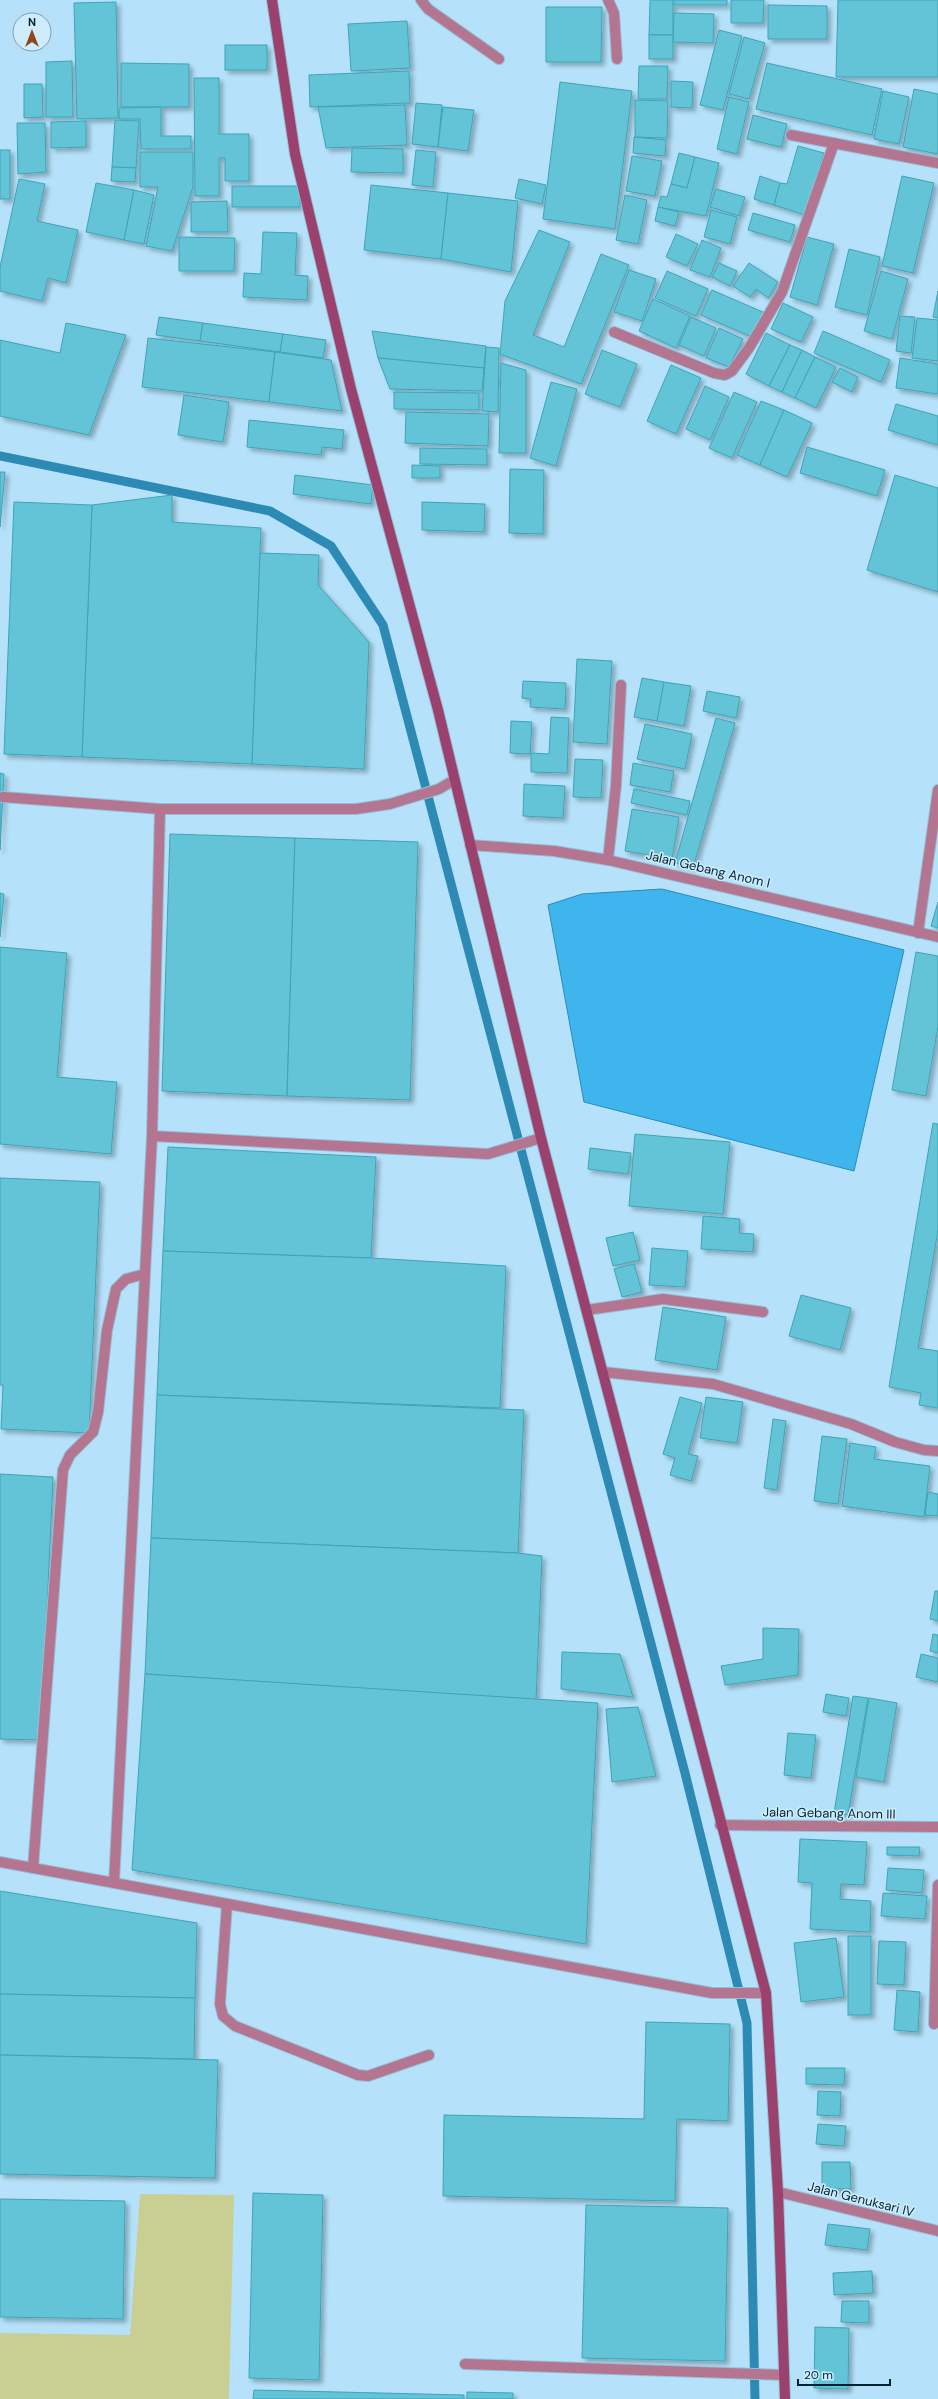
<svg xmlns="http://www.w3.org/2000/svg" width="938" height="2399" viewBox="0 0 938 2399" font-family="'DM Sans',sans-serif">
  <defs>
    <filter id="shadow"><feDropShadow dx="3.5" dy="3.5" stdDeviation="2" flood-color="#0004"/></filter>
  </defs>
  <rect width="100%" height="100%" fill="#b5e2fa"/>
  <path fill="#c9cf92" d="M140 2194 234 2195 229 2399H0V2333L130 2335Z"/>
  <path fill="#3eb6ed" stroke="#2c8ab5" d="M662 889 904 950 854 1171 584 1102 548 905 582 894Z"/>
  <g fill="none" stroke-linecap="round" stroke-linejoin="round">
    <path stroke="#2c8ab5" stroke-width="9" d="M0 456 270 511 331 546 383 625 685 1773 747 2023 755 2399"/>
  </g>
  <g fill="#63c4d7" stroke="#3fa3b6" filter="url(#shadow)">
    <path d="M650 0H673V35H649Z"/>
    <rect x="674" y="0" width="53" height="5"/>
    <path d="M731 0H764L763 23H731Z"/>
    <path d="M838 0H938V77H836Z"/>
    <path d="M116 2 118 118 77 119 74 3Z"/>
    <path d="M768 5 827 6V39H768Z"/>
    <path d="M546 7H602L601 62H546Z"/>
    <path d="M674 13 714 14 713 43 673 42Z"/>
    <path d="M407 21 410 68 351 71 348 24Z"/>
    <path d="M719 30 742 36 723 110 700 105Z"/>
    <rect x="649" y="35" width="24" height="24"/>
    <path d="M744 37 765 43 749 99 729 94Z"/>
    <rect x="225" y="45" width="42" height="25"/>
    <path d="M72 61 73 117H46V62Z"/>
    <path d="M121 63 189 64V107H121Z"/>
    <path d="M767 63 882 89 872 135 756 109Z"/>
    <path d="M639 66H668L667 99H638Z"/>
    <path d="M409 71 410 103 310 107 309 75Z"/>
    <path d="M194 78H219V134H249V181H225V158H219V196H195Z"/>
    <path d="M671 81 693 82 692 108 671 107Z"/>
    <path d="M560 82 632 91 615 229 543 219Z"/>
    <path d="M24 84H42L43 117 24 118Z"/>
    <path d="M914 89 938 94V154L903 147Z"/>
    <path d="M883 91 909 97 899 144 874 139Z"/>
    <path d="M729 97 749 102 737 154 717 149Z"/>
    <path d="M635 100 668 101 667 138 635 137Z"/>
    <path d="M416 103 442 105 438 147 412 144Z"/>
    <path d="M405 105 407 145 326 148 318 107Z"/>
    <path d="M161 107V136H191V149H141L140 119H119V108Z"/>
    <path d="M443 107 474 110 468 151 438 147Z"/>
    <path d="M753 115 787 124 781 147 747 139Z"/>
    <path d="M115 120 139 121 136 168 112 167Z"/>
    <path d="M86 121V147L51 148V122Z"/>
    <path d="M17 123H45L46 172 18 174Z"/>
    <path d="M634 137 666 140 665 156 633 153Z"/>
    <path d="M798 146 824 153 805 215 774 205 780 183 787 184Z"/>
    <path d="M352 148 403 149V173L351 172Z"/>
    <rect x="0" y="150" width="10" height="49"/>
    <path d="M416 150 436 152 433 187 412 185Z"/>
    <path d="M140 152H193V187L172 251 146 246 158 187H140Z"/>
    <path d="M679 153 695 157 687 188 671 184Z"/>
    <path d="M632 156 662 161 655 196 626 191Z"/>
    <path d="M695 157 719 163 706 216 658 207 661 196 667 197 671 184 687 188Z"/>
    <path d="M112 167 136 168 135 182 111 181Z"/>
    <path d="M760 176 780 183 774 205 754 199Z"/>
    <path d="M902 176 934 183 913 273 882 266Z"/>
    <path d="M19 179 45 184 37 221 78 230 66 283 48 278 42 301 0 291V267Z"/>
    <path d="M519 179 546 185 542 204 515 198Z"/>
    <path d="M96 183 134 190 124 240 86 232Z"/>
    <path d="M371 185 448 193 441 259 364 250Z"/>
    <rect x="232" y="186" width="68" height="21"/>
    <path d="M716 189 745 197 739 216 710 207Z"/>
    <path d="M134 190 154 195 144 244 124 240Z"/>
    <path d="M448 193 518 201 511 272 441 259Z"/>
    <path d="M625 195 647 200 638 244 616 240Z"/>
    <path d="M227 201 228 232H191V202Z"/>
    <path d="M658 207 679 212 675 226 655 221Z"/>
    <path d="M711 210 737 217 730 244 704 237Z"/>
    <path d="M753 213 795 225 790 242 748 230Z"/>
    <path d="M539 230 570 242 533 335 564 347 601 254 629 265 581 384 500 354 505 301Z"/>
    <path d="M263 232 297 233 295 275 308 276 307 300 243 297 244 273 261 274Z"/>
    <path d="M676 234 698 244 687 266 666 257Z"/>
    <path d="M179 237 235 238 234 271H179Z"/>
    <path d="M807 237 834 244 817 305 790 297Z"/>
    <path d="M702 240 721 248 710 277 690 270Z"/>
    <path d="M849 249 880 257 867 315 835 307Z"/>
    <path d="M719 263 737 271 730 286 712 277Z"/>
    <path d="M749 263 778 282 768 298 756 289 750 297 733 286Z"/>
    <path d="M629 270 656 279 642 321 614 312Z"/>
    <path d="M667 271 708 289 696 316 655 298Z"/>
    <path d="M881 271 908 279 892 339 864 331Z"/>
    <path d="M712 290 765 313 754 338 701 315Z"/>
    <path d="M938 291V318L933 317Z"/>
    <path d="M653 299 690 316 676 348 639 331Z"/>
    <path d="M783 303 813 317 801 342 771 329Z"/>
    <path d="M900 316 915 317 911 353 896 351Z"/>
    <path d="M159 317 203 323 200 341 156 335Z"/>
    <path d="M691 317 716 328 704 356 679 345Z"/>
    <path d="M917 318 938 320V361L912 358Z"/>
    <path d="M66 323 126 335 89 435 0 416V340L60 353Z"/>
    <path d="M203 323 283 334 280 352 200 341Z"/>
    <path d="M719 328 743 339 729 367 706 358Z"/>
    <path d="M372 331 486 346 484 368 378 358Z"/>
    <path d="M823 331 890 360 881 382 814 353Z"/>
    <path d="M766 333 790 345 769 386 746 374Z"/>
    <path d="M283 334 326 340 323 358 280 352Z"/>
    <path d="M148 338 275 352 269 402 142 387Z"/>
    <path d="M790 345 802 350 782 392 769 386Z"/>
    <path d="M486 347 499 348 498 412 482 411Z"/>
    <path d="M602 350 637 364 620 407 585 394Z"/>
    <path d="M802 350 815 357 795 398 782 392Z"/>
    <path d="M275 352 331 360 342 411 269 402Z"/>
    <path d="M815 357 836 367 816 408 795 398Z"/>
    <path d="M378 358 484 368 482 391 390 389Z"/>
    <path d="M900 358 938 364V394L896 388Z"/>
    <path d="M501 363 526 370V453H499Z"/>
    <path d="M671 365 701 378 676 434 647 421Z"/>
    <path d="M840 368 858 377 852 392 832 382Z"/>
    <path d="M551 382 577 389 556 466 530 458Z"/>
    <path d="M705 386 729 397 710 440 686 429Z"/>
    <path d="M394 392 479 393V410L394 409Z"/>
    <path d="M734 392 757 402 732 458 709 448Z"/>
    <path d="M184 395 229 402 223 442 178 435Z"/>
    <path d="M761 401 784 410 760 465 737 455Z"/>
    <path d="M896 404 938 416V445L888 430Z"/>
    <path d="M784 410 812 423 787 477 760 465Z"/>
    <path d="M406 412 489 414 488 446 405 443Z"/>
    <path d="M249 420 344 430 342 449 322 447 321 455 247 447Z"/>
    <path d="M807 447 885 470 877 496 800 473Z"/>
    <path d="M420 448 487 449V465L420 464Z"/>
    <path d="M412 465 440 466V478H412Z"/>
    <path d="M510 469 544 470 543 534 509 533Z"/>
    <path d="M0 472H5L0 527Z"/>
    <path d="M295 475 373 485 371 504 293 494Z"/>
    <path d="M895 475 938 488V592L867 570Z"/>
    <path d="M172 495V522L261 528 252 764 82 757 92 505Z"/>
    <path d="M14 502 92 505 82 757 4 754Z"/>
    <path d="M422 502 485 504 484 532 422 530Z"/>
    <path d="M260 553 319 555 318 585 369 642 364 769 252 764Z"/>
    <path d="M577 659 612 661 607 744 573 742Z"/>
    <path d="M642 678 664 682 657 721 634 717Z"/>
    <path d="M523 681 566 683 565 709 530 707 531 699 522 698Z"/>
    <path d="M664 682 691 686 684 726 657 721Z"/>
    <path d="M707 691 740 697 736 718 703 711Z"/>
    <path d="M551 717 569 718 567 773 531 772V753L549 754Z"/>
    <path d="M716 718 735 723 693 868 675 863Z"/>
    <path d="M511 721 532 722 530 754 510 753Z"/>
    <path d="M645 724 692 734 685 769 637 759Z"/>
    <path d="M575 759 603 760 601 798 573 797Z"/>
    <path d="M633 763 674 771 670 792 630 785Z"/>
    <path d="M0 773 4 774 0 850Z"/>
    <path d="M524 784 565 786 563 818 523 816Z"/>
    <path d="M634 789 690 801 687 815 631 803Z"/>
    <path d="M632 809 679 817 672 859 625 851Z"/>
    <path d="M170 834 295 838 287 1096 162 1091Z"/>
    <path d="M295 838 418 842 410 1100 287 1096Z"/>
    <path d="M0 893 4 894 0 937Z"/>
    <path d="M938 902V928L931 926Z"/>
    <path d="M0 947 67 953 57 1077 117 1082 111 1154 0 1144Z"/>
    <path d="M916 952 938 956V1026L926 1096 892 1090Z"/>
    <path d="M933 1123 938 1124V1230L918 1348 938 1351V1408L919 1405 921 1393 889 1387Z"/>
    <path d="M635 1134 730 1142 723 1214 629 1206Z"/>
    <path d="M168 1147 376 1157 371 1258 163 1251Z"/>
    <path d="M590 1148 631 1153 628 1174 588 1169Z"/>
    <path d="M0 1178 100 1182 89 1433 1 1429 3 1385H0Z"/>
    <path d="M703 1216 740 1219 739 1233 754 1234 753 1252 701 1249Z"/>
    <path d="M633 1232 640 1260 613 1266 606 1238Z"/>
    <path d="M652 1248 688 1251 685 1287 649 1285Z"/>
    <path d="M163 1251 371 1258 506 1266 500 1408 157 1395Z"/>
    <path d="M634 1264 642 1292 622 1297 614 1269Z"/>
    <path d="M801 1295 851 1308 840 1350 789 1336Z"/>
    <path d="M663 1307 726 1317 717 1370 655 1360Z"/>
    <path d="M157 1395 524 1410 518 1553 151 1538Z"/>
    <path d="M680 1397 702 1403 688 1454 698 1456 691 1481 670 1475 675 1458 663 1454Z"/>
    <path d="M706 1397 743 1402 737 1443 700 1438Z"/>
    <path d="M773 1419 786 1421 777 1490 764 1488Z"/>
    <path d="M822 1436 847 1439 838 1504 814 1501Z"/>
    <path d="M850 1443 876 1447 874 1459 930 1466 924 1517 842 1506Z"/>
    <path d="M0 1474 53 1477 41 1740 0 1739Z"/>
    <path d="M928 1492 938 1494V1516L925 1515Z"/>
    <path d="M151 1538 518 1553 542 1556 536 1700 145 1674Z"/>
    <path d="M935 1591H938V1621L930 1619Z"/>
    <path d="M763 1628 799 1629 798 1675 725 1685 721 1666 763 1659Z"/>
    <path d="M933 1634 938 1635V1653L930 1651Z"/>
    <path d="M562 1652 620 1654 633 1697 561 1689Z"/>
    <path d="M921 1654 938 1658V1682L916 1677Z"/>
    <path d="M145 1674 598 1703 586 1944 132 1870Z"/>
    <path d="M826 1694 849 1698 846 1716 823 1712Z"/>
    <path d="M853 1696 868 1698 848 1815 834 1813Z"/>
    <path d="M869 1698 897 1703 884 1782 856 1777Z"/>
    <path d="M638 1707 656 1776 612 1782 606 1709Z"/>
    <path d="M788 1733 816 1735 811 1778 784 1775Z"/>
    <path d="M800 1839 867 1842 864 1885 841 1884 840 1899 871 1901 870 1932 810 1929 812 1883 798 1882Z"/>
    <path d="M887 1847H920L919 1856 887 1855Z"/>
    <path d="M888 1868 924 1870 922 1893 886 1890Z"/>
    <path d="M0 1891 197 1923 195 1998 0 1994Z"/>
    <path d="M883 1893 927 1896 925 1919 881 1916Z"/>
    <rect x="848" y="1936" width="23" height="79"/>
    <path d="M836 1938 844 1997 801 2002 794 1943Z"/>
    <path d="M879 1941 906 1942 904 1985 877 1984Z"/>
    <path d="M897 1990 920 1992 918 2032 894 2030Z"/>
    <path d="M0 1994 195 1998 194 2059 0 2055Z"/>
    <path d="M646 2022 730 2024 728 2121 677 2119 675 2201 443 2196 444 2115 644 2119Z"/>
    <path d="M0 2055 218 2060 215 2178 0 2174Z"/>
    <path d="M806 2068H845L844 2085 806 2084Z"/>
    <path d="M818 2091 841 2092 840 2116 817 2115Z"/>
    <path d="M818 2124 846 2126 844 2146 816 2144Z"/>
    <path d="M822 2162H850L851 2189H822Z"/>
    <path d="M253 2193 323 2195 319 2380 249 2378Z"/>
    <path d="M0 2199 125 2201 123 2319 0 2317Z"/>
    <path d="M586 2205 728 2208 725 2361 582 2358Z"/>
    <path d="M828 2224 870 2229 867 2250 825 2245Z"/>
    <path d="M872 2271 873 2293 834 2295 833 2273Z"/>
    <path d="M842 2301H869V2323L841 2322Z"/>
    <path d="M815 2327 849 2328 848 2389 814 2388Z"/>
    <path d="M254 2390 464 2395V2399H253Z"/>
    <path d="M467 2392 513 2393V2399H467Z"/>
  </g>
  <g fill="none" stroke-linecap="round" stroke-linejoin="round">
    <g stroke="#95bfd6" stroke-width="12">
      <g id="lane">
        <path d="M421 0 428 9 499 59"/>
        <path d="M608 0 614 13 617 59"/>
        <path d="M3 797 160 809H356L390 804 439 789 454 780"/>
        <path d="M152 1136 488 1154 541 1138"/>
        <path d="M0 1862 712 1993H766"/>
        <path d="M33 1868 63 1470 70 1455 93 1432 98 1412 107 1330 116 1289 126 1279 145 1274"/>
        <path d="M114 1883 152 1136 160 809"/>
        <path d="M227 1904 220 2004 223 2016 235 2026 358 2075 368 2076 429 2055"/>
        <path d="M465 2364 784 2375"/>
      </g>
    </g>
    <g stroke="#95bfd6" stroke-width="12">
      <g id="street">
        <path d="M791 135 938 163"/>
        <path d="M614 332 714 373 725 375 732 371 749 348 782 292 834 143"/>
        <path d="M470 845 554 851 608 860 938 937"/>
        <path d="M608 860 616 785 621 685"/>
        <path d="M918 933 938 790"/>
        <path d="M587 1310 663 1299 763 1312"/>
        <path d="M603 1372 713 1384 851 1424 895 1442 924 1450 938 1451"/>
        <path d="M720 1825 938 1827"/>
        <path d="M934 2024 938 1885"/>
        <path d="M778 2192 938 2231"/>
      </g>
    </g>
    <g stroke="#95bfd6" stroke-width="12">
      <path id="secondary" d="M272 0 295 154 351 389 438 710 541 1138 766 1993 778 2192 785 2399"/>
    </g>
    <use href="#lane" stroke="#b47590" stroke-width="10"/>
    <use href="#street" stroke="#b47590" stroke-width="10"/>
    <use href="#secondary" stroke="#9b416d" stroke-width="10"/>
  </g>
  <g text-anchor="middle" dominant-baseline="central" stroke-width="3" stroke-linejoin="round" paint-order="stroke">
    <g font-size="13" fill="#012231" stroke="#cfecfd">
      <text transform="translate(708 869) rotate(13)">Jalan Gebang Anom I</text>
      <text transform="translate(829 1813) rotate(1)">Jalan Gebang Anom III</text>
      <text transform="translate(861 2199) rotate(14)">Jalan Genuksari IV</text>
    </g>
  </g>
  <g transform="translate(32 32)"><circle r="19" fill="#cfecfd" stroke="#7d9bab"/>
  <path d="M0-3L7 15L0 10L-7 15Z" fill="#8b4917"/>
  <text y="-6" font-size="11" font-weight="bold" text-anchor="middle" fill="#012231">N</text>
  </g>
  <path d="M798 2379v6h92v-6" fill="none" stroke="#012231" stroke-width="2"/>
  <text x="804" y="2379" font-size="12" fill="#012231" stroke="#cfecfd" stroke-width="3" paint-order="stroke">20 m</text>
</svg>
